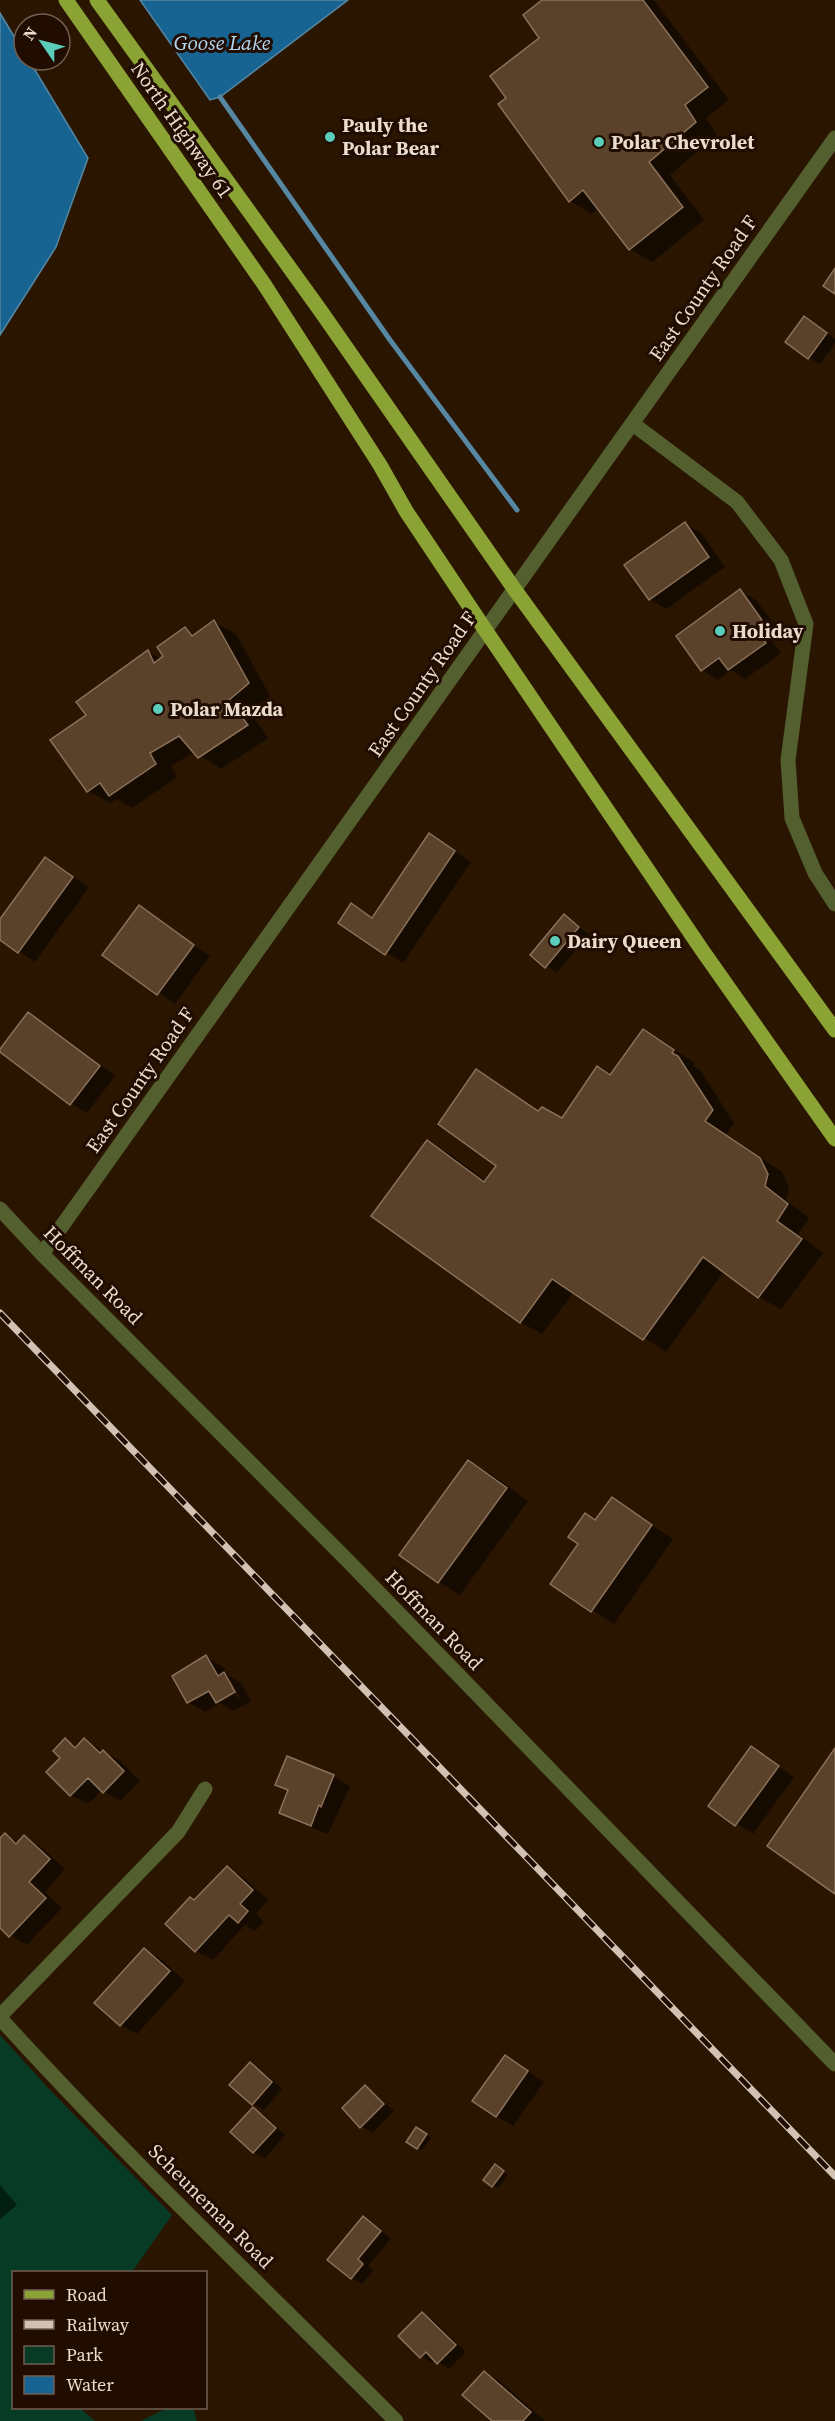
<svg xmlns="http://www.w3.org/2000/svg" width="835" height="2421" viewBox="0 0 835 2421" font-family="'Source Serif 4',serif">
  <rect width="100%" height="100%" fill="#2a1501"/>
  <g fill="#073b25">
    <path d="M0 2035 50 2090 172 2215 132 2272H14V2408H80L95 2421H0Z"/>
    <path d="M167 2408H193L197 2421H141Z"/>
  </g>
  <g fill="#176391" stroke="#5687a3" stroke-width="1.5">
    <path d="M140 0H348L220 97 210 100Z"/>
    <path d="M0 13 24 53V60H29L88 158 56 247 0 335Z"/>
  </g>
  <g fill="#0007" fill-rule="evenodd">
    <path d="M545 0H654L729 100 706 118 717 135 670 175 704 220 652 262 630 249 599 208 592 214 570 201 508 98 541 38Z"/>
    <path d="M815 324 835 339V343L820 364 809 358Z"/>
    <path d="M685 524 701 533 725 567 666 609 650 599Z"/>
    <path d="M740 591 757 601 778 630 769 636 781 653 745 679 731 670 718 680 702 670Z"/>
    <path d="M214 622 236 634 270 696 250 713 268 738 221 769 195 752 171 766 177 777 132 808 117 799 110 803 88 791V716L148 652 161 659 185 629 196 635Z"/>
    <path d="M430 835 471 862 403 963 340 922 352 905 374 919Z"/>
    <path d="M45 859 89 887 35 962 0 939V922Z"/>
    <path d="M139 907 210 956 175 1004 104 955Z"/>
    <path d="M564 916 589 934 557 973 532 955Z"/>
    <path d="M28 1014 45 1023 115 1076 87 1113 71 1103Z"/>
    <path d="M644 1031 695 1063 693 1066 700 1070 734 1123 726 1135 782 1172 789 1188 786 1200 809 1218 798 1234 823 1253 781 1309 759 1297 724 1271 666 1352 574 1292 542 1334 520 1322 428 1142 450 1154 486 1181 498 1165 477 1071 540 1112 562 1120 611 1076Z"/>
    <path d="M469 1462 491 1474 528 1501 460 1595 439 1582Z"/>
    <path d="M612 1499 673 1539 614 1624 553 1584Z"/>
    <path d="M206 1657 223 1667 229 1676 241 1683 251 1701 234 1711 220 1703 205 1712 188 1702ZM227 1681H231L240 1698 238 1699Z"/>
    <path d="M65 1740 77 1747 85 1740 120 1761 140 1781 120 1801 102 1790 88 1804 71 1795 62 1758Z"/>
    <path d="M752 1748 794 1777 753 1834 710 1806Z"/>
    <path d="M333 1776 350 1786 328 1834 297 1822 281 1812 289 1792 277 1785Z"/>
    <path d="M5 1835 19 1843 25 1837 41 1847 65 1869 45 1892 62 1908 27 1945 10 1935 0 1926V1840Z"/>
    <path d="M227 1868 244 1878 268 1900 256 1914 264 1922 255 1931 245 1925 213 1960 196 1951 195 1901Z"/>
    <path d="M144 1950 161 1959 185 1981 137 2034 121 2025Z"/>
    <path d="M506 2057 544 2082 513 2126 496 2116Z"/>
    <path d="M250 2064 261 2070 282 2089 264 2110 253 2104Z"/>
    <path d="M365 2087 376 2094 394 2111 372 2133 361 2126Z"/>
    <path d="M253 2109 264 2115 285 2135 265 2158 254 2152Z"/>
    <path d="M416 2129 431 2138 422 2150 408 2141Z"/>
    <path d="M500 2169 508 2175 498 2188 493 2186Z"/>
    <path d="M0 2185 17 2205 0 2219Z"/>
    <path d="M363 2218 391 2238 368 2266 373 2271 362 2284 352 2278Z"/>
    <path d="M422 2314 433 2320 466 2352 449 2369 435 2359 432 2363 421 2356Z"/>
    <path d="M484 2372 501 2382 545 2421H494Z"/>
  </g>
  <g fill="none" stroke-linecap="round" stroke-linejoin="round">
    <path stroke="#5687a3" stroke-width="5" d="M220 97 390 340 517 510"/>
  </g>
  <g fill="#59412a" stroke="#8b7159" stroke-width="1.5">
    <path d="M542 0H643L708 87 685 105 696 122 649 162 683 207 629 250 583 190 569 202 498 104 506 98 490 76 539 38 523 15Z"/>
    <path d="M835 268V294L823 286Z"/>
    <path d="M804 316 827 333 808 359 785 342Z"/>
    <path d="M685 522 709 557 649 600 624 565Z"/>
    <path d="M740 589 762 620 754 626 766 643 728 670 719 658 701 671 676 636Z"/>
    <path d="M214 620 249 683 229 700 248 725 198 758 179 736 150 753 156 764 109 796 100 783 87 792 50 740 86 715 76 702 148 650 154 663 163 656 157 647 185 627 192 636Z"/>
    <path d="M429 833 455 851 385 955 338 923 351 903 372 918Z"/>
    <path d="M45 857 73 877 18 953 0 940V919Z"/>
    <path d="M139 905 194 945 157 995 102 955Z"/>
    <path d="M564 914 579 927 545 968 530 955Z"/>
    <path d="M28 1012 100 1066 70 1105 0 1052V1049Z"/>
    <path d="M643 1029 674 1050 672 1053 678 1056 713 1110 705 1121 760 1158 768 1174 765 1186 788 1204 777 1221 802 1239 758 1298 703 1257 643 1340 552 1279 520 1323 371 1216 427 1140 484 1182 496 1166 438 1124 476 1069 538 1111 542 1107 562 1118 597 1066 610 1075Z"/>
    <path d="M468 1460 507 1488 438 1583 399 1555Z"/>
    <path d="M612 1497 652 1525 591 1612 550 1584 578 1544 568 1537 585 1513 595 1520Z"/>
    <path d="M206 1655 218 1676 224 1672 235 1692 216 1703 209 1691 187 1703 172 1676Z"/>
    <path d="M65 1738 75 1748 84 1738 100 1753 103 1750 124 1771 103 1793 88 1778 70 1796 46 1772 60 1758 53 1751Z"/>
    <path d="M751 1746 779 1766 735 1826 708 1806Z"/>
    <path d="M835 1748V1894L767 1846Z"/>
    <path d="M287 1756 334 1775 321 1807 319 1805 311 1826 279 1813 288 1790 275 1785Z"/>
    <path d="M5 1833 16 1844 24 1835 50 1859 29 1882 46 1898 9 1937 0 1928V1838Z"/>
    <path d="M227 1866 253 1890 240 1904 248 1911 238 1923 229 1915 195 1952 165 1924 190 1897 194 1900Z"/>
    <path d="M144 1948 170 1971 120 2026 94 2003Z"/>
    <path d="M505 2055 528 2071 496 2117 472 2101Z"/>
    <path d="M250 2062 272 2082 252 2105 229 2085Z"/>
    <path d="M365 2085 384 2104 360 2128 342 2108Z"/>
    <path d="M253 2107 276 2128 253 2153 230 2132Z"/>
    <path d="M416 2127 427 2134 417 2149 406 2142Z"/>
    <path d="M495 2164 504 2171 492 2187 483 2180Z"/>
    <path d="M363 2216 381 2231 358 2259 363 2264 351 2279 327 2260Z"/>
    <path d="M422 2312 456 2345 437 2364 426 2352 420 2358 398 2336Z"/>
    <path d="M484 2371 531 2412 523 2421H492L462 2395Z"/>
  </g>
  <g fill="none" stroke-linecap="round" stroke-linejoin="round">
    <g stroke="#535f2e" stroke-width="15">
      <path d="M633 424 737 502 781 560 806 624 788 760 792 818 815 873 835 904"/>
      <path d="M0 1209 42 1254 349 1562 835 2064"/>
      <path d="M42 1254 835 138"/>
      <path d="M0 2016 178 1832 205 1789"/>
      <path d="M0 2018C127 2158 263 2287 396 2421"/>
    </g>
    <g stroke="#8ba334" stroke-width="15">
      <path d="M66 0 264 284 380 465 406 511 486 631 702 950 835 1139"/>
      <path d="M97 0 320 310 515 590 835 1030"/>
    </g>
    <g stroke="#d1c2b3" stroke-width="7">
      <path id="rail" d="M0 1313 835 2176"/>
    </g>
    <use href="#rail" stroke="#200c00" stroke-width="4.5" stroke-dasharray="14" stroke-linecap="butt"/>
  </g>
  <g fill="#5bcebb" stroke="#200c00" stroke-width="2">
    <circle cx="330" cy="137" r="6"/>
    <circle cx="599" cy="142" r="6"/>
    <circle cx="720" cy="631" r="6"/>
    <circle cx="158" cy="709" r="6"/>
    <circle cx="555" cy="941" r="6"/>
  </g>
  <g text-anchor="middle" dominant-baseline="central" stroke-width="6" stroke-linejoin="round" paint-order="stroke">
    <g font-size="20" font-weight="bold" fill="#eadcce" stroke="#200c00" text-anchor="start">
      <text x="342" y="125">Pauly the<tspan x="342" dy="23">Polar Bear</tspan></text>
      <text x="611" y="142">Polar Chevrolet</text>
      <text x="732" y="631">Holiday</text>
      <text x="170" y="709">Polar Mazda</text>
      <text x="567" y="941">Dairy Queen</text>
    </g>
    <g font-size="20" fill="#eadcce" stroke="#200c00">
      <text transform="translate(182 130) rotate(55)">North Highway 61</text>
      <text transform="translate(703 288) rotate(-55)">East County Road F</text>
      <text transform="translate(422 684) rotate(-55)">East County Road F</text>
      <text transform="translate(140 1080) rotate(-55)">East County Road F</text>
      <text transform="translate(93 1275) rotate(45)">Hoffman Road</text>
      <text transform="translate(434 1620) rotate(46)">Hoffman Road</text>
      <text transform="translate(211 2206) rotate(45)">Scheuneman Road</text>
    </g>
    <g font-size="21" font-style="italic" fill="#b3d6f1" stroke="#200c00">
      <text x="222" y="42">Goose Lake</text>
    </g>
  </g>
  <rect x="12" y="2271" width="195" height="138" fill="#200c00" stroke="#715f52" stroke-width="1.5"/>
  <rect x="24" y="2290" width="30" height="9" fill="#8ba334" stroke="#715f52" stroke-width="1.5"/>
  <text x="66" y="2301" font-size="18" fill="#eadcce">Road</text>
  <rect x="24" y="2320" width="30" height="9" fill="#d1c2b3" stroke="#715f52" stroke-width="1.5"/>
  <text x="66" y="2331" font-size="18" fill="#eadcce">Railway</text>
  <rect x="24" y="2346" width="30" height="18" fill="#073b25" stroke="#715f52" stroke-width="1.5"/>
  <text x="66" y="2361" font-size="18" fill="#eadcce">Park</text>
  <rect x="24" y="2376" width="30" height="18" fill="#176391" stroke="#715f52" stroke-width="1.5"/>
  <text x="66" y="2391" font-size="18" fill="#eadcce">Water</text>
  <g transform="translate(42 42) rotate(305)"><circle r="28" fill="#200c00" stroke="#715f52" stroke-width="1.5"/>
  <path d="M0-4.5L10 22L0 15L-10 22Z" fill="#5bcebb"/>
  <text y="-9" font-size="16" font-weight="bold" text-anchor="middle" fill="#eadcce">N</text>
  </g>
</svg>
